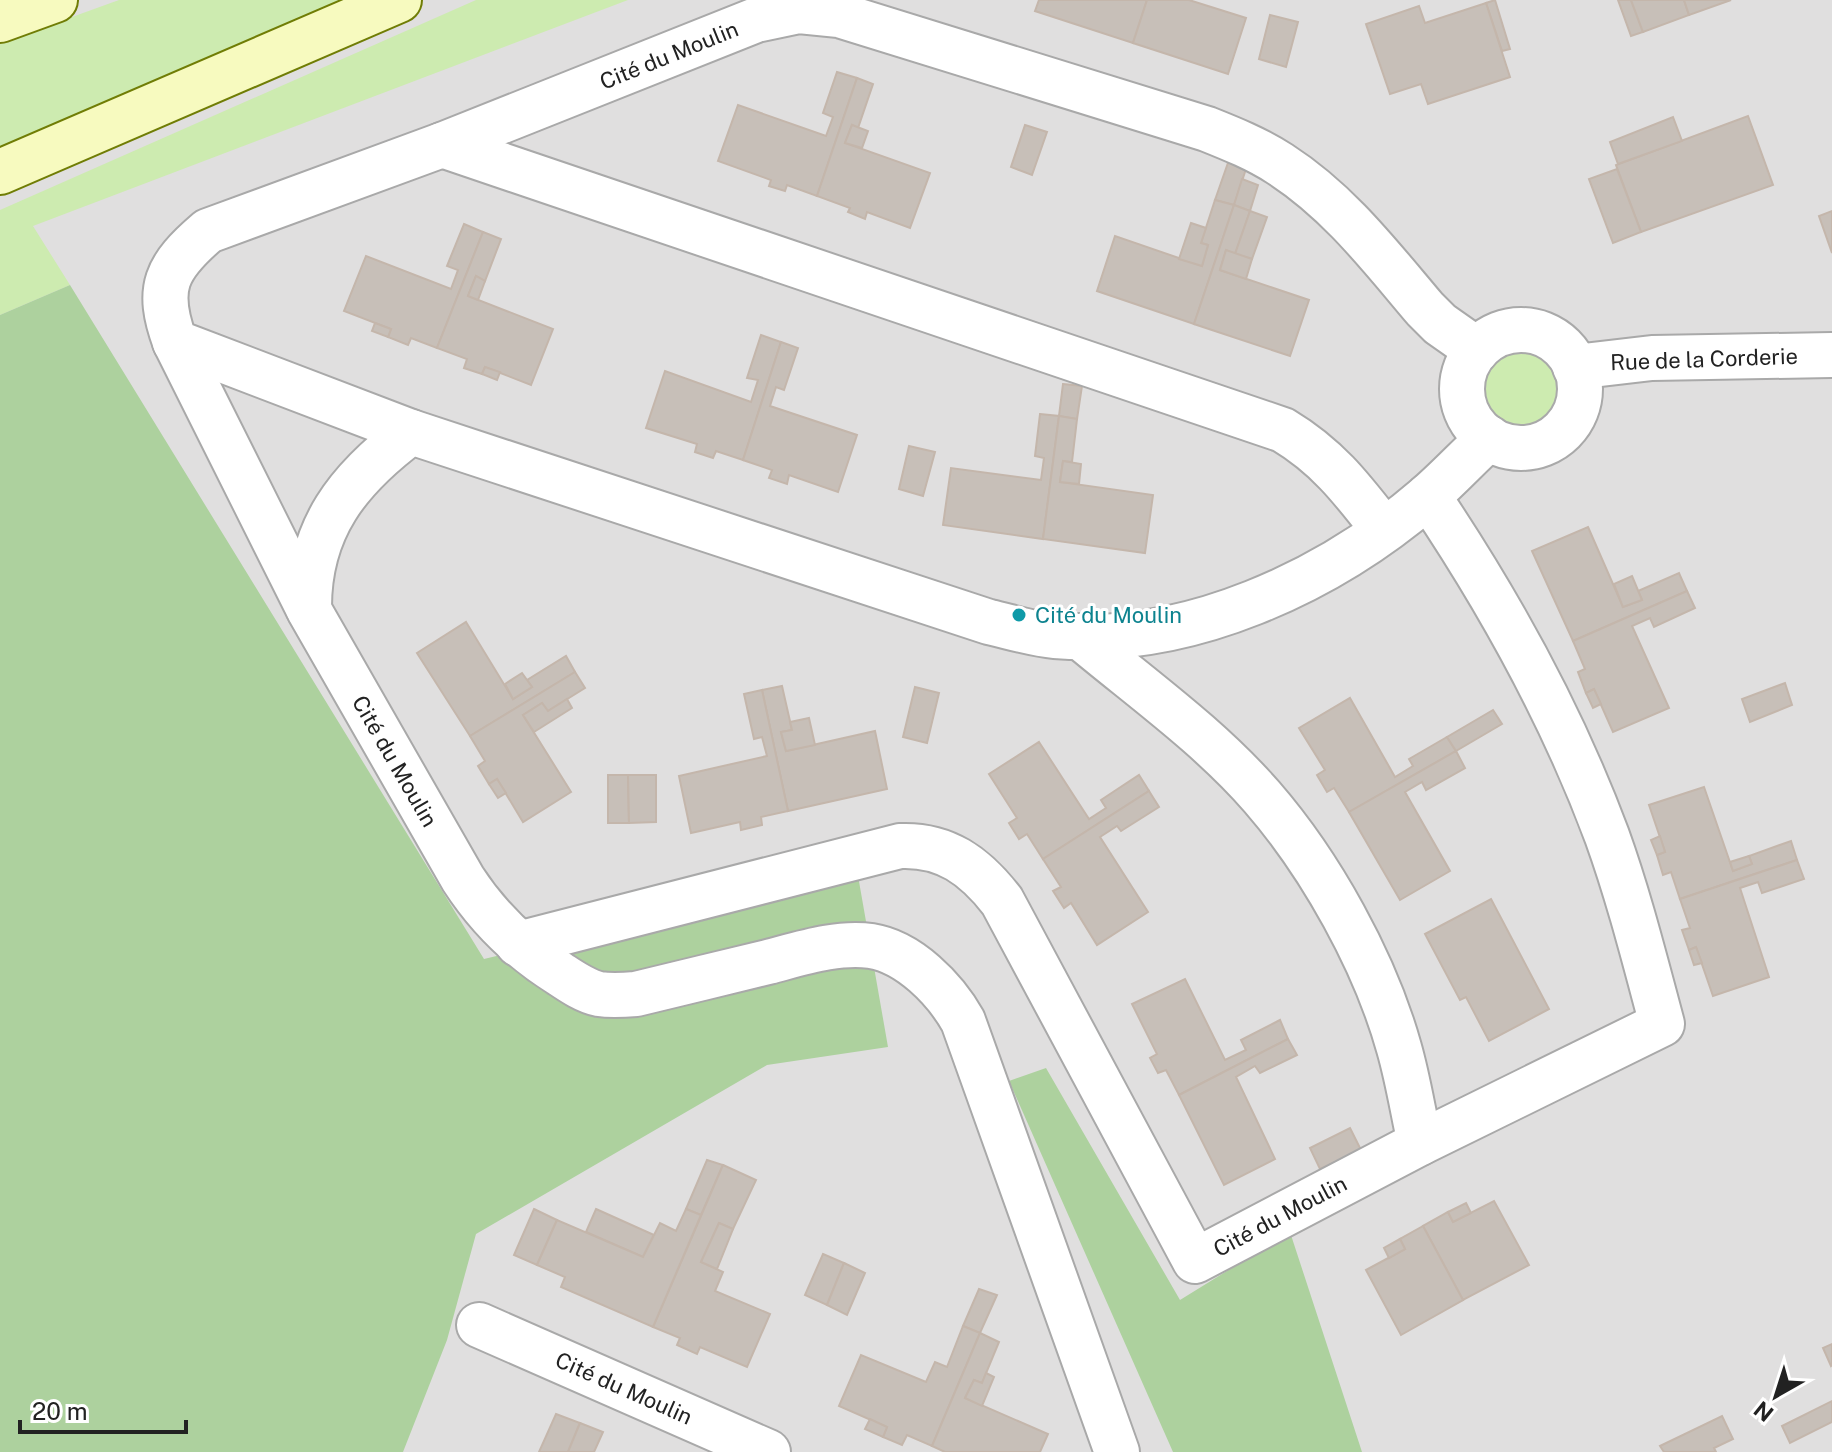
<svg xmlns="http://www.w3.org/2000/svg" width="1832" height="1452" viewBox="0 0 1832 1452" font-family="'Public Sans',sans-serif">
  <rect width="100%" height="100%" fill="#f2efe9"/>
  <rect fill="#e0dfdf" x="0" y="0" width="1832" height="1452"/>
  <g fill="#cdebb0">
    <path d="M119 0H353L0 147V43Z"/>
    <path d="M476 0H628L33 226 70 285 0 315V210Z"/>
    <circle cx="1522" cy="388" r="40"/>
  </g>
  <g fill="#add19e">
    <path d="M70 285 484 959 857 870 888 1047 767 1065 476 1234 447 1340 403 1452H0V315Z"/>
    <path d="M1046 1068 1180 1300 1290 1232 1362 1452H1173L1009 1081Z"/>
  </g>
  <g fill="#c7bfb8" stroke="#c4b6ab" stroke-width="2">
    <path d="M1039 0H1147L1133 43 1035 11Z"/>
    <path d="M1147 0H1189L1246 18 1228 74 1133 43Z"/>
    <path d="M1495 0 1510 49 1502 51 1486 3Z"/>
    <path d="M1618 0H1631L1643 32 1631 36Z"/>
    <path d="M1631 0H1684L1689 15 1643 32Z"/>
    <path d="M1684 0H1731L1689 15Z"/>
    <path d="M1486 3 1510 77 1428 104 1421 84 1390 94 1366 24 1419 6 1425 23Z"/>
    <path d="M1270 15 1298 22 1286 67 1259 59Z"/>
    <path d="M837 72 857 78 817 196 787 185 785 191 769 186 771 180 718 161 738 105 826 136 833 117 823 113Z"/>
    <path d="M857 78 873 84 858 128 852 125 845 143 930 173 910 228 867 212 865 219 848 212 850 208 817 196Z"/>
    <path d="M1748 116 1773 185 1641 232 1616 165Z"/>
    <path d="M1673 117 1682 141 1618 164 1610 142Z"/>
    <path d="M852 125 868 131 862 148 845 143Z"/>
    <path d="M1025 125 1047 132 1032 175 1011 167Z"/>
    <path d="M1229 160 1247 166 1234 205 1215 200Z"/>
    <path d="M1617 169 1641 232 1613 243 1589 179Z"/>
    <path d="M1242 179 1258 185 1250 211 1234 205Z"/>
    <path d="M1215 200 1234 205 1194 324 1097 291 1115 236 1202 266 1208 245 1201 243Z"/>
    <path d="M1234 205 1250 211 1235 254 1226 250 1220 270 1309 300 1290 356 1194 324Z"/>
    <path d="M1250 211 1267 217 1252 259 1235 254Z"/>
    <path d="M1832 211V253L1819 216Z"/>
    <path d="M1191 223 1206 228 1201 243 1208 245 1202 266 1179 259Z"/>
    <path d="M464 224 483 232 437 348 411 338 408 345 388 337 391 329 344 311 366 256 451 289 458 270 447 266Z"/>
    <path d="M483 232 501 239 485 281 476 276 468 296 553 329 531 385 485 367 482 374 464 368 467 359 437 348Z"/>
    <path d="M1226 250 1252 259 1246 279 1220 270Z"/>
    <path d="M476 276 485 281 478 300 468 296Z"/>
    <path d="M375 323 391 329 388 337 372 331Z"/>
    <path d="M761 335 781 342 743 460 716 451 713 458 695 452 697 444 646 428 665 371 751 402 758 380 747 378Z"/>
    <path d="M781 342 798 348 784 390 776 387 770 406 857 435 838 492 789 475 787 484 769 478 772 470 743 460Z"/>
    <path d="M485 367 500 372 497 380 482 374Z"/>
    <path d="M1063 384 1082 386 1077 419 1059 416Z"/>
    <path d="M1040 414 1059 416 1043 539 943 525 951 468 1041 480 1044 458 1035 456Z"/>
    <path d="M1059 416 1077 419 1072 462 1063 461 1060 482 1153 495 1145 553 1043 539Z"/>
    <path d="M909 446 935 452 923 496 899 489Z"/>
    <path d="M1063 461 1081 464 1079 484 1060 482Z"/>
    <path d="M1588 527 1623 607 1642 600 1638 591 1679 573 1687 591 1573 641 1532 551Z"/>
    <path d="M1632 576 1642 600 1623 607 1614 584Z"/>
    <path d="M1687 591 1695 608 1654 627 1650 618 1632 626 1669 708 1613 732 1594 689 1586 693 1578 672 1585 669 1573 641Z"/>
    <path d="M466 622 513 699 532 687 527 680 566 656 575 672 470 736 417 653Z"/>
    <path d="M575 672 585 688 548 711 542 703 523 715 571 792 523 822 497 779 489 784 478 766 485 761 470 736Z"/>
    <path d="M522 673 532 687 513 699 505 684Z"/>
    <path d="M1785 683 1792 705 1750 722 1742 699Z"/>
    <path d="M782 686 792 730 781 732 786 751 875 731 887 789 788 811 762 690Z"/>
    <path d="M915 687 939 693 927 743 903 737Z"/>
    <path d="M1594 689 1601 704 1593 708 1586 693Z"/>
    <path d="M762 690 788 811 761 817 762 825 741 830 740 822 691 833 679 776 767 756 762 737 754 739 744 694Z"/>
    <path d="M1350 698 1395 777 1413 766 1409 759 1447 737 1456 751 1349 812 1334 788 1327 792 1317 775 1325 770 1299 728Z"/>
    <path d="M567 699 572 708 534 732 523 715 542 703 548 711Z"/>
    <path d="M1493 710 1502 724 1456 751 1447 737Z"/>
    <path d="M809 718 815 745 786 751 781 732 792 730 790 722Z"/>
    <path d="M1039 742 1089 819 1106 808 1101 800 1139 775 1149 791 1043 859 1027 834 1019 839 1009 823 1017 818 989 774Z"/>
    <path d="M1456 751 1465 768 1426 790 1422 782 1405 792 1450 871 1400 900 1349 812Z"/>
    <path d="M608 775H628L629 823H608Z"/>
    <path d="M628 775H656V822L629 823Z"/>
    <path d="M497 779 506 793 498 798 489 784Z"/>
    <path d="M1704 787 1733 871 1752 864 1749 856 1791 841 1797 860 1680 899 1671 872 1663 875 1657 855 1665 852 1649 805Z"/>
    <path d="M1149 791 1159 807 1121 831 1117 826 1100 837 1148 912 1097 945 1071 903 1064 908 1053 891 1061 887 1043 859Z"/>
    <path d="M1660 836 1665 852 1657 855 1651 840Z"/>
    <path d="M1749 856 1752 864 1733 871 1730 862Z"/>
    <path d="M1797 860 1804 879 1762 893 1758 882 1740 888 1769 977 1713 996 1696 947 1689 950 1682 930 1690 928 1680 899Z"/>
    <path d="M1491 899 1549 1009 1489 1041 1466 997 1460 1000 1425 934Z"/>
    <path d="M1696 947 1702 963 1694 965 1689 950Z"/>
    <path d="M1185 979 1225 1060 1246 1050 1241 1040 1280 1020 1288 1039 1179 1095 1166 1070 1158 1073 1150 1058 1157 1054 1132 1004Z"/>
    <path d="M1288 1039 1297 1055 1260 1073 1255 1066 1236 1077 1275 1159 1224 1185 1179 1095Z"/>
    <path d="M1350 1128 1361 1150 1320 1169 1310 1148Z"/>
    <path d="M707 1160 723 1165 701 1215 686 1209Z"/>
    <path d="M723 1165 756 1180 733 1229 719 1223 701 1262 723 1272 715 1291 770 1314 747 1367 700 1347 697 1354 677 1345 680 1338 653 1327Z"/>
    <path d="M1494 1201 1529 1265 1463 1300 1423 1226 1448 1212 1453 1222Z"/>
    <path d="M1466 1203 1471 1213 1453 1222 1448 1212Z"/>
    <path d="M534 1209 557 1220 537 1265 514 1255Z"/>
    <path d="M596 1209 654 1235 643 1257 586 1232Z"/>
    <path d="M686 1209 701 1215 653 1327 561 1287 565 1277 537 1265 557 1220 643 1257 660 1223 676 1231Z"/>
    <path d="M719 1223 733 1229 717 1269 701 1262Z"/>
    <path d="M1423 1226 1463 1300 1401 1335 1366 1270 1405 1249 1400 1239Z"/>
    <path d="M1400 1239 1405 1249 1389 1258 1384 1248Z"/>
    <path d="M823 1254 844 1263 827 1305 805 1295Z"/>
    <path d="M844 1263 865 1273 847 1315 827 1305Z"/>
    <path d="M979 1289 997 1295 980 1333 963 1326Z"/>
    <path d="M963 1326 980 1333 932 1446 907 1435 902 1445 883 1437 887 1427 839 1406 861 1355 926 1382 935 1362 947 1367Z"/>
    <path d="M980 1333 999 1342 982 1383 974 1380 965 1398 1048 1434 1040 1452H945L932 1446Z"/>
    <path d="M1832 1344V1365L1831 1366 1823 1348Z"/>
    <path d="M986 1373 994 1377 982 1406 965 1398 974 1380 982 1383Z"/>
    <path d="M1832 1401V1422L1790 1443 1782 1426Z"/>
    <path d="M556 1414 580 1423 568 1452H539Z"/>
    <path d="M1722 1416 1733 1439 1714 1448 1716 1452H1664L1660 1446Z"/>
    <path d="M870 1419 887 1427 883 1437 865 1429Z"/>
    <path d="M580 1423 603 1432 594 1452H568Z"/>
  </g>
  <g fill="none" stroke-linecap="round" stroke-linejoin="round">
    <g stroke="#a9a9a9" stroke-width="48">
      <g id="street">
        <path d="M442 145 1283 430C1328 457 1352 489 1384 530"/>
        <circle cx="1521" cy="389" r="59"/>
        <path d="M175 342 308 608"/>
        <path d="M1575 367 1652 358 1832 355"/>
        <path d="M411 432 175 342C155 288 166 267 208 231L442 145 756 20 799 11 839 15 1207 129C1232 139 1257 149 1280 164 1339 202 1380 256 1425 309L1440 324 1477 350"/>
        <path d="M1079 636C1141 688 1209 736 1262 797 1321 865 1375 962 1399 1048 1408 1079 1413 1112 1420 1143"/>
        <path d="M518 944 900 846C945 844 975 866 1002 901L1195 1261 1420 1143 1662 1024C1645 961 1629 897 1607 836 1562 715 1500 603 1428 496"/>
        <path d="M479 1325 768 1452"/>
        <path d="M1117 1452 963 1021C945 989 909 952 871 946 838 941 799 954 768 962 724 973 680 983 636 994 624 995 612 996 599 994 585 991 572 982 560 974 520 949 489 919 463 879L309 610C308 529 348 479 411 432L989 622C1011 627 1033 634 1055 636 1188 647 1328 582 1427 497 1449 478 1468 457 1489 438"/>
      </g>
    </g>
    <g stroke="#707d05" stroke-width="48">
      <g id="secondary">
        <path d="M0 20 55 0"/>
        <path d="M0 172 399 0"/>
      </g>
    </g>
    <use href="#street" stroke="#fff" stroke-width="44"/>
    <use href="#secondary" stroke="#f7fabf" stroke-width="44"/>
  </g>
  <circle fill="#0f9aa8" stroke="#fff" stroke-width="3" cx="1019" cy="615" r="8"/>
  <g text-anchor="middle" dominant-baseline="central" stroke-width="6" stroke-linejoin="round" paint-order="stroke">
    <g font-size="22" fill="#222" stroke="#fff">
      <text transform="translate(669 55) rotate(-22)">Cité du Moulin</text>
      <text transform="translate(1704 359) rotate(-2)">Rue de la Corderie</text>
      <text transform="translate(395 761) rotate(60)">Cité du Moulin</text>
      <text transform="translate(1280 1216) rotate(-28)">Cité du Moulin</text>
      <text transform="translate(624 1388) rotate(24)">Cité du Moulin</text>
    </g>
    <g font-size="22" fill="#0d838f" stroke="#fff" text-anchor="start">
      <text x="1035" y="615">Cité du Moulin</text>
    </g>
  </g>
  <g transform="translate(1776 1396) rotate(219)" stroke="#ffffff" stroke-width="6" paint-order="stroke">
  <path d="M0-6L14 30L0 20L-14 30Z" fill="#222222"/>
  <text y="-12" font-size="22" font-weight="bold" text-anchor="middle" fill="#222222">N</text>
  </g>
  <path d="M20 1420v12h166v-12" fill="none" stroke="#222222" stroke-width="4"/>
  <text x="32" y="1420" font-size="24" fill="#222222" stroke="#ffffff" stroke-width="6" paint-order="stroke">20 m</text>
</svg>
